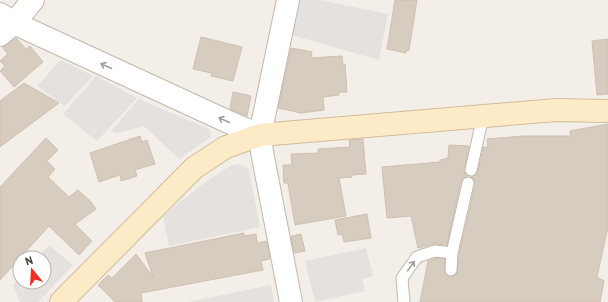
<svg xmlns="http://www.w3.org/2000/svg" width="608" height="302" viewBox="0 0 608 302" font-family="'PT Sans',sans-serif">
  <rect width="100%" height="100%" fill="#f3eee7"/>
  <g fill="#e4e1df">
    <path d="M295 0H319L388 14 379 60 288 34Z"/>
    <path d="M61 60 93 76 65 106 37 86Z"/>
    <path d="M96 76 137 98 97 141 63 114Z"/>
    <path d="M139 99 209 129 211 137 179 159 144 126 117 133 111 131Z"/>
    <path d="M240 164 249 170 260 227 169 246 163 216 204 183 230 166Z"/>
    <path d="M49 245 73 265 38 302H20L13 285 20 277V282H44V258H38Z"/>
    <path d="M366 248 373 276 362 279 365 291 315 302 305 261Z"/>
    <path d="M271 285 274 302H189Z"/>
  </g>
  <g fill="#d7ccc0" stroke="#cfc0b0">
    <path d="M395 0H417L409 50 406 51V53L387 49Z"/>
    <path d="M201 37 242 47 233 81 211 76 212 73 193 69Z"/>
    <path d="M16 38 26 49 30 46 43 62 14 87 0 71 5 66 0 61 8 54 2 47 8 44Z"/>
    <path d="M608 39V94L597 95 592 41Z"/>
    <path d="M291 48 312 52 311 58 342 56 343 65 345 64 347 92H339V95L323 97 324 110 301 113 278 108Z"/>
    <path d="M24 83 59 103 0 147V101Z"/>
    <path d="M233 92 251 96 247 116 230 109Z"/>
    <path d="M608 124V227L597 277 604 281 600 302H420L428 261 436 258 445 259V273L451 277 457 274 459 254 475 185V181L471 177 476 175 478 172 483 147H488L487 139 524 136H571L570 131Z"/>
    <path d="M140 136 142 142 147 140 155 164 135 170 137 176 121 181 120 175 99 182 90 153Z"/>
    <path d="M46 138 58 150 47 161 55 169 48 177 69 197 78 190 90 201 96 209 75 224 92 241 79 255 49 226 0 280V187Z"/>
    <path d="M363 139 366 174 352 175V177L339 178 346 216 295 225 288 183H284L283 165H292L291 154 318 153V149L350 147 349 140Z"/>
    <path d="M449 145 469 146 464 169V172L468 176 463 178 461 181 447 245 433 244 418 248 411 216 387 218 382 167 440 162V160L448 158Z"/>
    <path d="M367 214 371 238 344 242 342 234 338 235 335 220Z"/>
    <path d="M244 233 245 236 256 234 257 243 267 241 270 259 261 261 263 270 141 293 142 302H115L98 285 108 275 112 278 136 254 153 277 145 253Z"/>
    <path d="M301 234 305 251 294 253 291 236Z"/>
  </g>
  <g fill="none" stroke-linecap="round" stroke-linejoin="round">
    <g stroke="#c1b8ad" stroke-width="13">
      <g id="lane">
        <path d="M471 170 483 116"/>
        <path d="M451 270 452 253 468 183"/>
        <path d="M404 302 402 278 417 257 435 251 452 253"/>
      </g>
    </g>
    <g stroke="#c1b8ad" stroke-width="24">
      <g id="street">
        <path d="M288 0 260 135 262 152 291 302"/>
        <path d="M0 14 14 23 235 125 260 135"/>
        <path d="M0 35 14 23 33 0"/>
      </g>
    </g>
    <g stroke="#d1bd98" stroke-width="24">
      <path id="secondary" d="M61 302 194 168 226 147 260 135 556 110 608 111"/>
    </g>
    <use href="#lane" stroke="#fff" stroke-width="11"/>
    <use href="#street" stroke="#fff" stroke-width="22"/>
    <use href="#secondary" stroke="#fdebc7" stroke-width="22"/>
  </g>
  <defs><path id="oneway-shaft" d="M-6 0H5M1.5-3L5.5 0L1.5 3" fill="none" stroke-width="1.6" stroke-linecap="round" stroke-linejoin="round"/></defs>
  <g stroke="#a29e9a">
    <use href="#oneway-shaft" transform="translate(106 66) rotate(-155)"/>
    <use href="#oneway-shaft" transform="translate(224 120) rotate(-155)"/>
    <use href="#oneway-shaft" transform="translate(411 266) rotate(-54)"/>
  </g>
  <g transform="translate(32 270) rotate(342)"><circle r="19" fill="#ffffff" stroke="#b5b2af"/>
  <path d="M0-3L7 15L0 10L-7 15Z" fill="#f22c1e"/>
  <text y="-6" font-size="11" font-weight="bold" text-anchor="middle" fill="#463e36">N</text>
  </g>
</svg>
